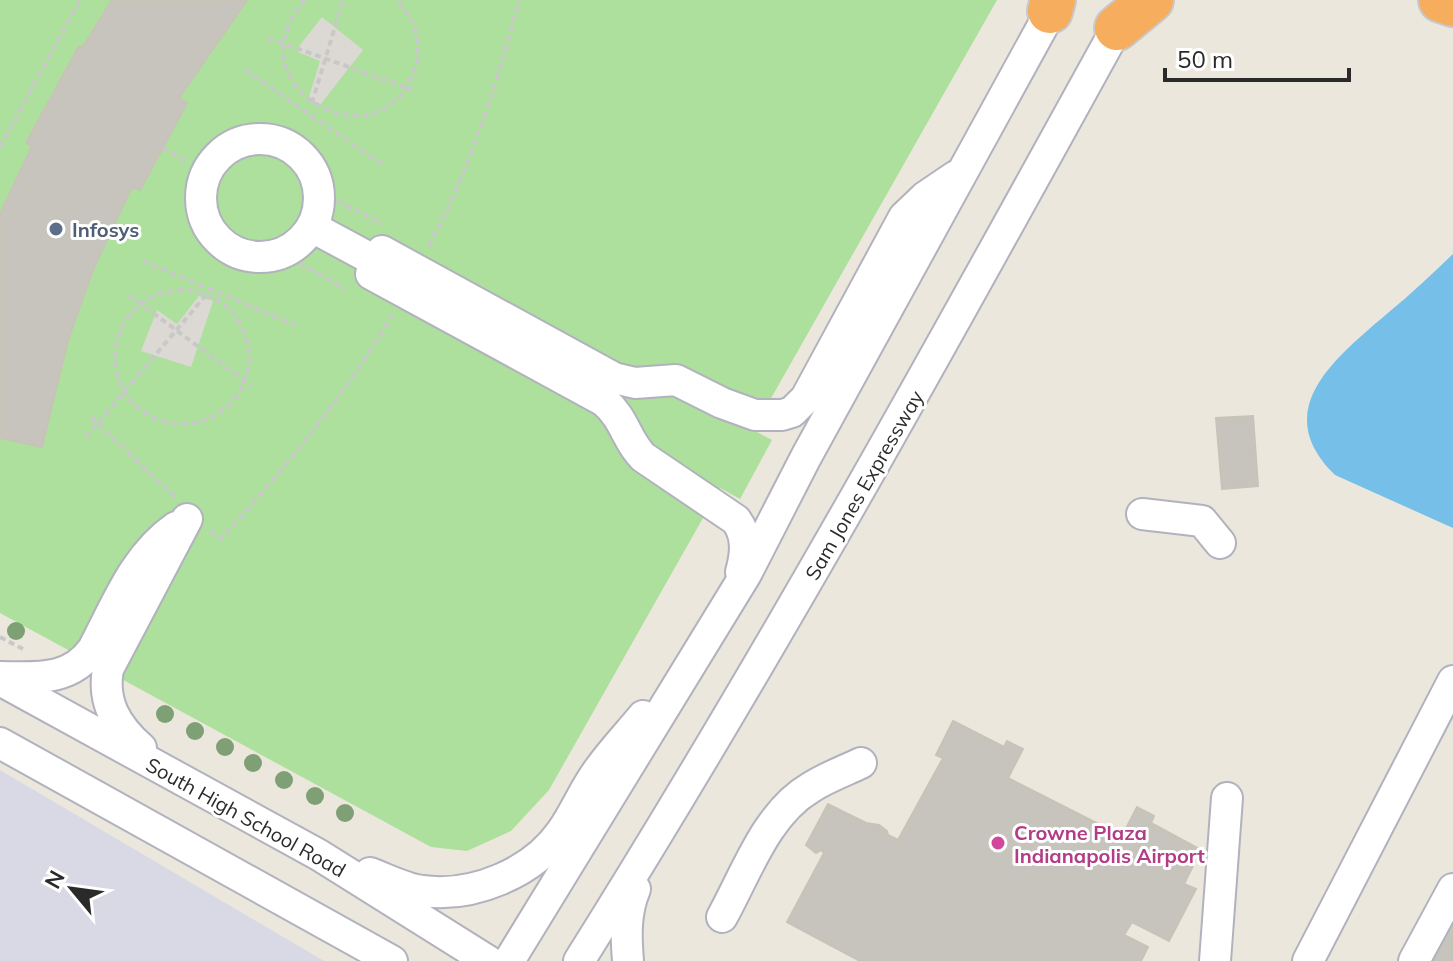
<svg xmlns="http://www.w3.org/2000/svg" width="1453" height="961" viewBox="0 0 1453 961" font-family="Mulish,sans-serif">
  <rect width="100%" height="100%" fill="#ece7dd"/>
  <path fill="#d8d9e4" d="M0 770 324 961H0Z"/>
  <path fill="#ade09c" d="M0 0H997L753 430 772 440 740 499 720 488 549 790 511 831 467 851 431 847 0 613Z"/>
  <g fill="#dcd9d4">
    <path d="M322 17 363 50 320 105 309 97 320 61 298 52 300 45Z"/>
    <path d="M199 296 213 301 191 367 141 351 157 310 177 324Z"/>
  </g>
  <path fill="#75bfe9" d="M1453 254V528L1335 475C1267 409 1338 356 1389 312 1411 294 1432 274 1453 254Z"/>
  <g fill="#c7c4bd" stroke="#c7c3b7" stroke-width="2">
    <path d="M112 0H247L179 98 187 103 140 190 132 187 106 242 93 270 68 340 42 447 0 438V214L32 146 26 143 79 46 83 47Z"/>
    <path d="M1253 416 1258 486 1222 489 1216 418Z"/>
    <path d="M953 721 1004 747 1007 741 1023 749 1008 778 1122 836 1137 807 1154 816 1151 823 1201 850 1184 884 1196 889 1169 941 1132 922 1124 935 1148 947 1141 961H860L787 922 824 853 821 850 816 853 806 845 828 804 866 823 879 825 887 831 888 835 898 840 943 758 936 755Z"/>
    <path d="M1453 911V961H1426Z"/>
  </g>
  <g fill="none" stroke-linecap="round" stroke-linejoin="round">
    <g stroke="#b1b2bd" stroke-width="34">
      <g id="minor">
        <circle cx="260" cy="198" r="59"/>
        <path d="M312 227 377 262"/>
        <path d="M382 251 614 378 635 383 676 380 722 403 755 415H782L792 412 806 398 904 217 925 197 956 176"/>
        <path d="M371 274 604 401C625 419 626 440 643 457L736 520C748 536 746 554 741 572"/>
        <path d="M1142 514 1202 521 1220 543"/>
        <path d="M0 677C35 677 70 682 93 649 116 606 134 556 176 527"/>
        <path d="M0 680 319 855 488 961"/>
        <path d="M0 743 392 961"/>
        <path d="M141 748C116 726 102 702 108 669L187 519"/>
        <path d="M370 873C386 879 405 889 422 891 473 898 533 873 562 831 576 811 585 787 600 768 613 750 629 733 643 716"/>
        <path d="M722 917C746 874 766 814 810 788 825 778 844 771 861 763"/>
        <path d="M509 961 746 574 806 457 1057 0"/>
        <path d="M579 961C773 652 949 333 1125 13"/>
        <path d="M628 961C626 936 625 913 635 889"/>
        <path d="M1215 961 1227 798"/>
        <path d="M1308 961 1453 681"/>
        <path d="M1414 961 1453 889"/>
      </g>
    </g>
    <g stroke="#c8c8c8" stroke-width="48">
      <g id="highway">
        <path d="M1441 0 1453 4"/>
        <path d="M1050 11 1053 0"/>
        <path d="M1117 28 1151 0"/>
      </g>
    </g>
    <g stroke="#c8c8c8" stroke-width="4" stroke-dasharray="6 4" stroke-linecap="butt">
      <path d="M305 0C227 89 384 170 415 68 423 43 414 19 397 0"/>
      <path d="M268 38 413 90"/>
      <path d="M245 70 383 165"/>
      <path d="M312 103 343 0"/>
      <path d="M0 147 80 0"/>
      <path d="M163 148 188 162"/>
      <path d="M319 192 383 224"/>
      <path d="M429 246C470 168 497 85 519 0"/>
      <path d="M282 254 346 289"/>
      <path d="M143 261 295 325"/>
      <circle cx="182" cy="357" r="67"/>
      <path d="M129 295 251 386"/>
      <path d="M91 417 176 498"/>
      <path d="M86 437 206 295"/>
      <path d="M211 531 220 539C285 470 343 397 392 315"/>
      <path d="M0 637 23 649"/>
    </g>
    <use href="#minor" stroke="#fff" stroke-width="30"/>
    <use href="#highway" stroke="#f6ae5e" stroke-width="44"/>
  </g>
  <g fill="#7f9f74">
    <circle cx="16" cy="631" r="9"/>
    <circle cx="165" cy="714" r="9"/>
    <circle cx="195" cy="731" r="9"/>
    <circle cx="225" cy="747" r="9"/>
    <circle cx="253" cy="763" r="9"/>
    <circle cx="284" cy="780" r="9"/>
    <circle cx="315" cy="796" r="9"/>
    <circle cx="345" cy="813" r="9"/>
  </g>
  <circle fill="#5c6f8a" stroke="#fff" stroke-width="3" cx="56" cy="229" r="8"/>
  <circle fill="#d1479c" stroke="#fff" stroke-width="3" cx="998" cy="843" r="8"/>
  <g text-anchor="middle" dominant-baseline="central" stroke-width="6" stroke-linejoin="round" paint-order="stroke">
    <g font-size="20" font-weight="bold" fill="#4e5e75" stroke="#fff" text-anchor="start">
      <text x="72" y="229">Infosys</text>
    </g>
    <g font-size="20" fill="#2a2a2a" stroke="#fff">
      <text transform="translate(864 485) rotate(-60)">Sam Jones Expressway</text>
      <text transform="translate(246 817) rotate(29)">South High School Road</text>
    </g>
    <g font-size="20" font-weight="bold" fill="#b23c85" stroke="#fff" text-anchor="start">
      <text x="1014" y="832">Crowne Plaza<tspan x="1014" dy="23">Indianapolis Airport</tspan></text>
    </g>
  </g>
  <g transform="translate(72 889) rotate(299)" stroke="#ffffff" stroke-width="6" paint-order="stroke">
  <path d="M0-6L14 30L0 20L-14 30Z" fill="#2a2a2a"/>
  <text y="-12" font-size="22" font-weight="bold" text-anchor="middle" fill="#2a2a2a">N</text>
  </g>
  <path d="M1165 68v12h184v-12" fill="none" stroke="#2a2a2a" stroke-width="4"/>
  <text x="1177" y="68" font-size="24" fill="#2a2a2a" stroke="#ffffff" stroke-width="6" paint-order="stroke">50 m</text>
</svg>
